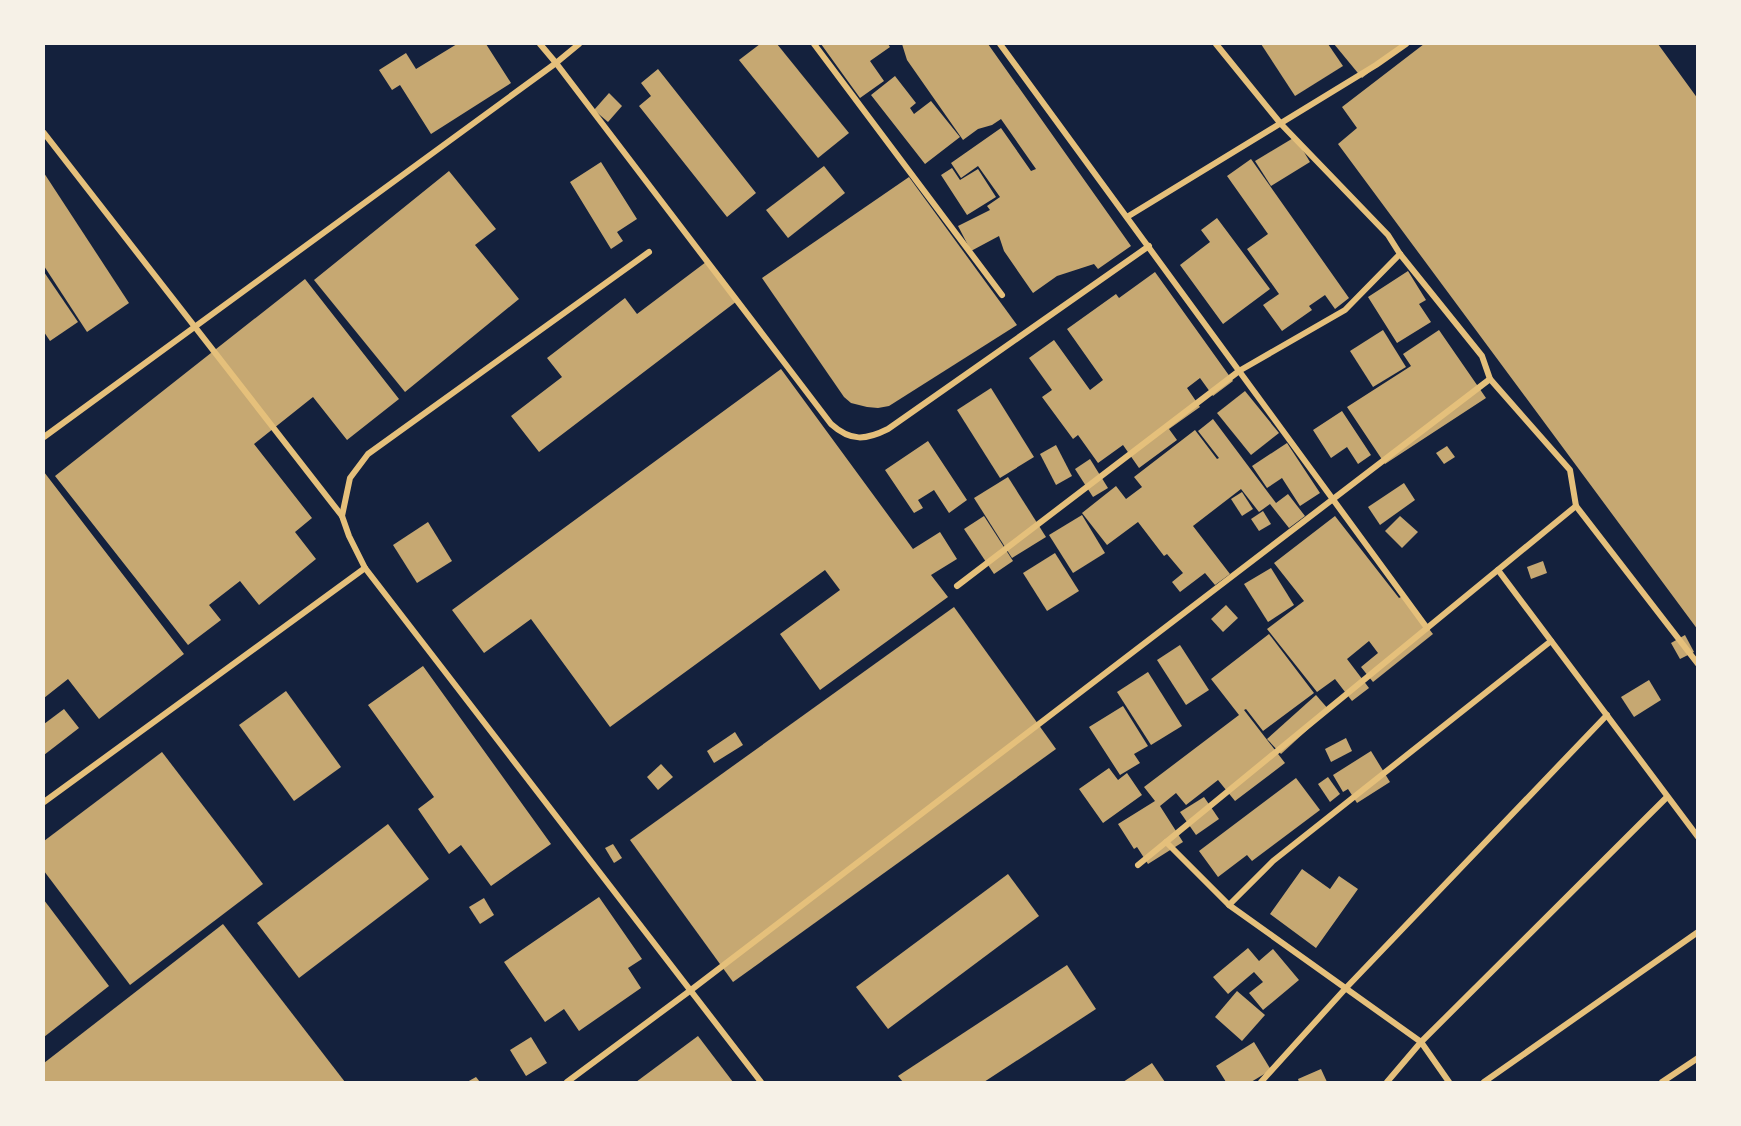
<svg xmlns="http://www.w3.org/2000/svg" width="1741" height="1126" viewBox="0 0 1741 1126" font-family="'Exo 2',sans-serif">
  <rect width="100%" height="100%" fill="#14213d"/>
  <g fill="#c6a872">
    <path d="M457 44H486L511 83 431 134 400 85 392 90 379 70 406 53 416 69Z"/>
    <path d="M760 44H777L849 133 818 158 739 60Z"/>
    <path d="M821 44H888L890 47 870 61 884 81 860 98Z"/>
    <path d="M902 44H988L1131 246 1098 269 1094 264 1057 276 1033 293 1004 251 999 236 971 251 958 226 990 210 987 206 1000 197 978 166 961 178 951 163 1001 128 1031 171 1036 169 1001 119 992 125 978 129 963 140 907 60Z"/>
    <path d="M1261 44H1328L1343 66 1295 96Z"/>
    <path d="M1334 44H1405L1362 78Z"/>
    <path d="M1424 44H1658L1698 99V630L1338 144 1357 128 1342 107Z"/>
    <path d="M658 69 756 193 727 217 639 106 651 96 641 83Z"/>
    <path d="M895 76 916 103 910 108 914 114 931 101 960 137 925 164 871 95Z"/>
    <path d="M609 93 622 106 608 122 594 110Z"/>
    <path d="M1295 137 1310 162 1271 186 1255 161Z"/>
    <path d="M1251 159 1349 298 1335 309 1325 295 1309 306 1312 310 1282 331 1263 305 1279 294 1247 249 1268 234 1227 176Z"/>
    <path d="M601 162 637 219 617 232 623 241 611 249 570 182Z"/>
    <path d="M824 166 845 193 788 238 766 210Z"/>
    <path d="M952 168 960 180 978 169 996 197 967 215 941 175Z"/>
    <path d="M449 171 496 229 475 245 519 299 405 392 314 280Z"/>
    <path d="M44 173 129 303 87 332 44 266Z"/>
    <path d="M909 177 1017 325 889 406 878 408 867 407 851 403 844 397 762 278Z"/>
    <path d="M1217 218 1270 289 1223 324 1180 265 1210 242 1201 230Z"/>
    <path d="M706 262 737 301 539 452 511 416 562 377 547 358 625 298 637 314Z"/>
    <path d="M1408 271 1426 300 1419 304 1431 322 1397 343 1368 297Z"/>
    <path d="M44 272 78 322 50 341 44 332Z"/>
    <path d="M1155 272 1233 381 1213 396 1200 378 1187 388 1200 407 1169 429 1177 440 1139 468 1123 445 1098 463 1078 435 1073 439 1042 397 1052 390 1029 358 1054 340 1090 390 1103 380 1067 329 1116 294 1119 298Z"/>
    <path d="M305 279 399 399 347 440 313 397 254 444 312 518 295 532 316 559 259 605 240 581 209 605 221 620 188 645 55 476Z"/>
    <path d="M1383 330 1406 367 1373 387 1350 351Z"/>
    <path d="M1439 330 1486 398 1385 464 1347 407 1411 366 1403 354Z"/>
    <path d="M781 369 913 549 940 532 957 559 931 575 948 597 820 690 780 634 840 590 825 570 610 727 531 619 484 653 452 610Z"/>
    <path d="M991 388 1034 457 1000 478 957 410Z"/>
    <path d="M1245 391 1279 433 1251 455 1217 413Z"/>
    <path d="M1342 411 1371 455 1358 464 1347 447 1331 458 1313 430Z"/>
    <path d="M1213 419 1276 503 1288 494 1305 516 1289 528 1270 504 1259 512 1241 489 1193 526 1230 574 1215 585 1205 573 1180 592 1172 582 1183 573 1167 554 1164 556 1138 522 1107 545 1082 513 1116 486 1126 499 1142 487 1134 477 1195 430 1217 459 1219 458 1198 431Z"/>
    <path d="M928 441 967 500 949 513 934 490 918 500 923 508 914 513 885 470Z"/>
    <path d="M1287 443 1320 493 1300 506 1282 478 1267 488 1252 466Z"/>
    <path d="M1056 445 1072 476 1056 485 1040 454Z"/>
    <path d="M1447 446 1455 457 1444 464 1436 453Z"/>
    <path d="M1090 459 1108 488 1093 497 1075 469Z"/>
    <path d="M44 472 184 654 99 719 68 679 44 698Z"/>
    <path d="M1008 477 1046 537 1012 558 974 498Z"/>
    <path d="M1404 483 1415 500 1380 525 1368 507Z"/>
    <path d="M1242 492 1253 509 1242 516 1231 499Z"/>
    <path d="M1263 511 1271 524 1259 531 1251 519Z"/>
    <path d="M1082 515 1105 553 1073 573 1049 535Z"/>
    <path d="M984 516 1013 561 994 574 964 529Z"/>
    <path d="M1335 516 1399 598 1403 596 1433 634 1373 682 1361 667 1378 653 1369 641 1347 659 1369 688 1352 701 1335 679 1317 692 1267 629 1304 601 1274 563Z"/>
    <path d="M1400 516 1418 532 1402 548 1385 531Z"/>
    <path d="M428 522 452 561 417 583 393 545Z"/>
    <path d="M1055 553 1079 591 1047 611 1023 573Z"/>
    <path d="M1543 561 1547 573 1531 579 1527 567Z"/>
    <path d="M1271 568 1294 605 1268 622 1244 584Z"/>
    <path d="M1226 605 1238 618 1223 632 1211 619Z"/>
    <path d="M954 607 1056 749 733 982 630 840Z"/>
    <path d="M1269 634 1314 693 1263 731 1246 709 1244 710 1285 763 1235 801 1218 780 1186 805 1176 793 1160 806 1183 842 1148 864 1137 847 1134 849 1118 824 1155 801 1144 787 1239 715 1211 679Z"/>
    <path d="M1685 635 1694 652 1680 659 1671 643Z"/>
    <path d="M1180 645 1209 690 1186 705 1157 660Z"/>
    <path d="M423 666 551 844 491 886 461 845 449 854 418 809 434 797 368 705Z"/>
    <path d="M1148 672 1182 726 1151 745 1117 692Z"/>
    <path d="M1649 680 1661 700 1634 717 1621 697Z"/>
    <path d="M286 691 341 767 294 801 239 725Z"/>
    <path d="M1316 695 1329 710 1281 754 1267 739Z"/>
    <path d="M1123 706 1148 746 1134 754 1140 763 1120 775 1089 727Z"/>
    <path d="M64 709 79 728 44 755V724Z"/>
    <path d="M735 732 743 745 714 763 707 751Z"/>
    <path d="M1346 738 1352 751 1331 762 1325 749Z"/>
    <path d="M1371 751 1390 782 1357 803 1348 789 1343 792 1333 775Z"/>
    <path d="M162 752 263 884 130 985 44 871V841Z"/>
    <path d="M661 764 673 777 658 790 647 777Z"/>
    <path d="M1109 768 1118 780 1127 773 1142 795 1103 823 1079 789Z"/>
    <path d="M1328 777 1340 794 1330 802 1318 784Z"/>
    <path d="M1296 778 1320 810 1252 861 1247 855 1218 877 1199 851Z"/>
    <path d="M1204 797 1219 819 1196 835 1180 812Z"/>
    <path d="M388 824 429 879 299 978 257 923Z"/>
    <path d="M613 844 622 858 614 863 605 848Z"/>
    <path d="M1302 869 1330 889 1339 876 1358 889 1316 948 1270 914Z"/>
    <path d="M1008 874 1039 916 888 1029 856 987Z"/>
    <path d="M599 897 642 959 628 968 641 988 579 1031 564 1009 545 1022 504 962Z"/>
    <path d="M484 898 494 915 480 924 469 907Z"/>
    <path d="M44 900 109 986 44 1037Z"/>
    <path d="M223 924 345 1082H44V1063Z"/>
    <path d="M1248 948 1259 961 1273 949 1299 980 1263 1010 1249 993 1263 982 1254 972 1228 994 1213 977Z"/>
    <path d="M1067 965 1096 1009 984 1082H903L898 1076Z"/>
    <path d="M1237 991 1265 1015 1242 1041 1215 1017Z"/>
    <path d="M698 1036 733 1082H636Z"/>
    <path d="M531 1037 547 1063 526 1076 510 1050Z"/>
    <path d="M1254 1042 1271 1070 1251 1082H1226L1216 1066Z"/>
    <path d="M1152 1063 1165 1082H1123Z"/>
    <path d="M1321 1069 1327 1082H1299L1298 1079Z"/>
    <path d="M476 1077 480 1082H467Z"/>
  </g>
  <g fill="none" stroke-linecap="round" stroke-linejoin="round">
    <g stroke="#e5c07b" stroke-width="6">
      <path d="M579 44 556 63 831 424C851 442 866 440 888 429L1149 246"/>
      <path d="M814 44 1002 295"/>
      <path d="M1000 44 1427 628"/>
      <path d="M1216 44 1281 124 1388 235 1400 254 1482 356 1490 379 1570 470 1576 506 1698 664"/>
      <path d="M44 133 342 516"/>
      <path d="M1127 217 1376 65 1406 44"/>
      <path d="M649 252 368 454 350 478 342 516 349 536 365 568 761 1082"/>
      <path d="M44 437 556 63 540 44"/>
      <path d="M1498 570 1698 837"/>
      <path d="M957 586 1239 371 1345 310 1400 254"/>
      <path d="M44 802 365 568"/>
      <path d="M1166 842 1229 905 1421 1042 1449 1082"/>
      <path d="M1138 865 1576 506"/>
      <path d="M1229 905 1273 861 1551 641"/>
      <path d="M567 1082 691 990 1490 379"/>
      <path d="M1261 1082 1345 989 1607 715"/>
      <path d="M1387 1082 1421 1042 1667 797"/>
      <path d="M1484 1082 1698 932"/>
      <path d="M1662 1082 1698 1058"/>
    </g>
  </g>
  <rect width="1741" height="1126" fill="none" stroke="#f6f1e7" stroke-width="90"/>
</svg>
